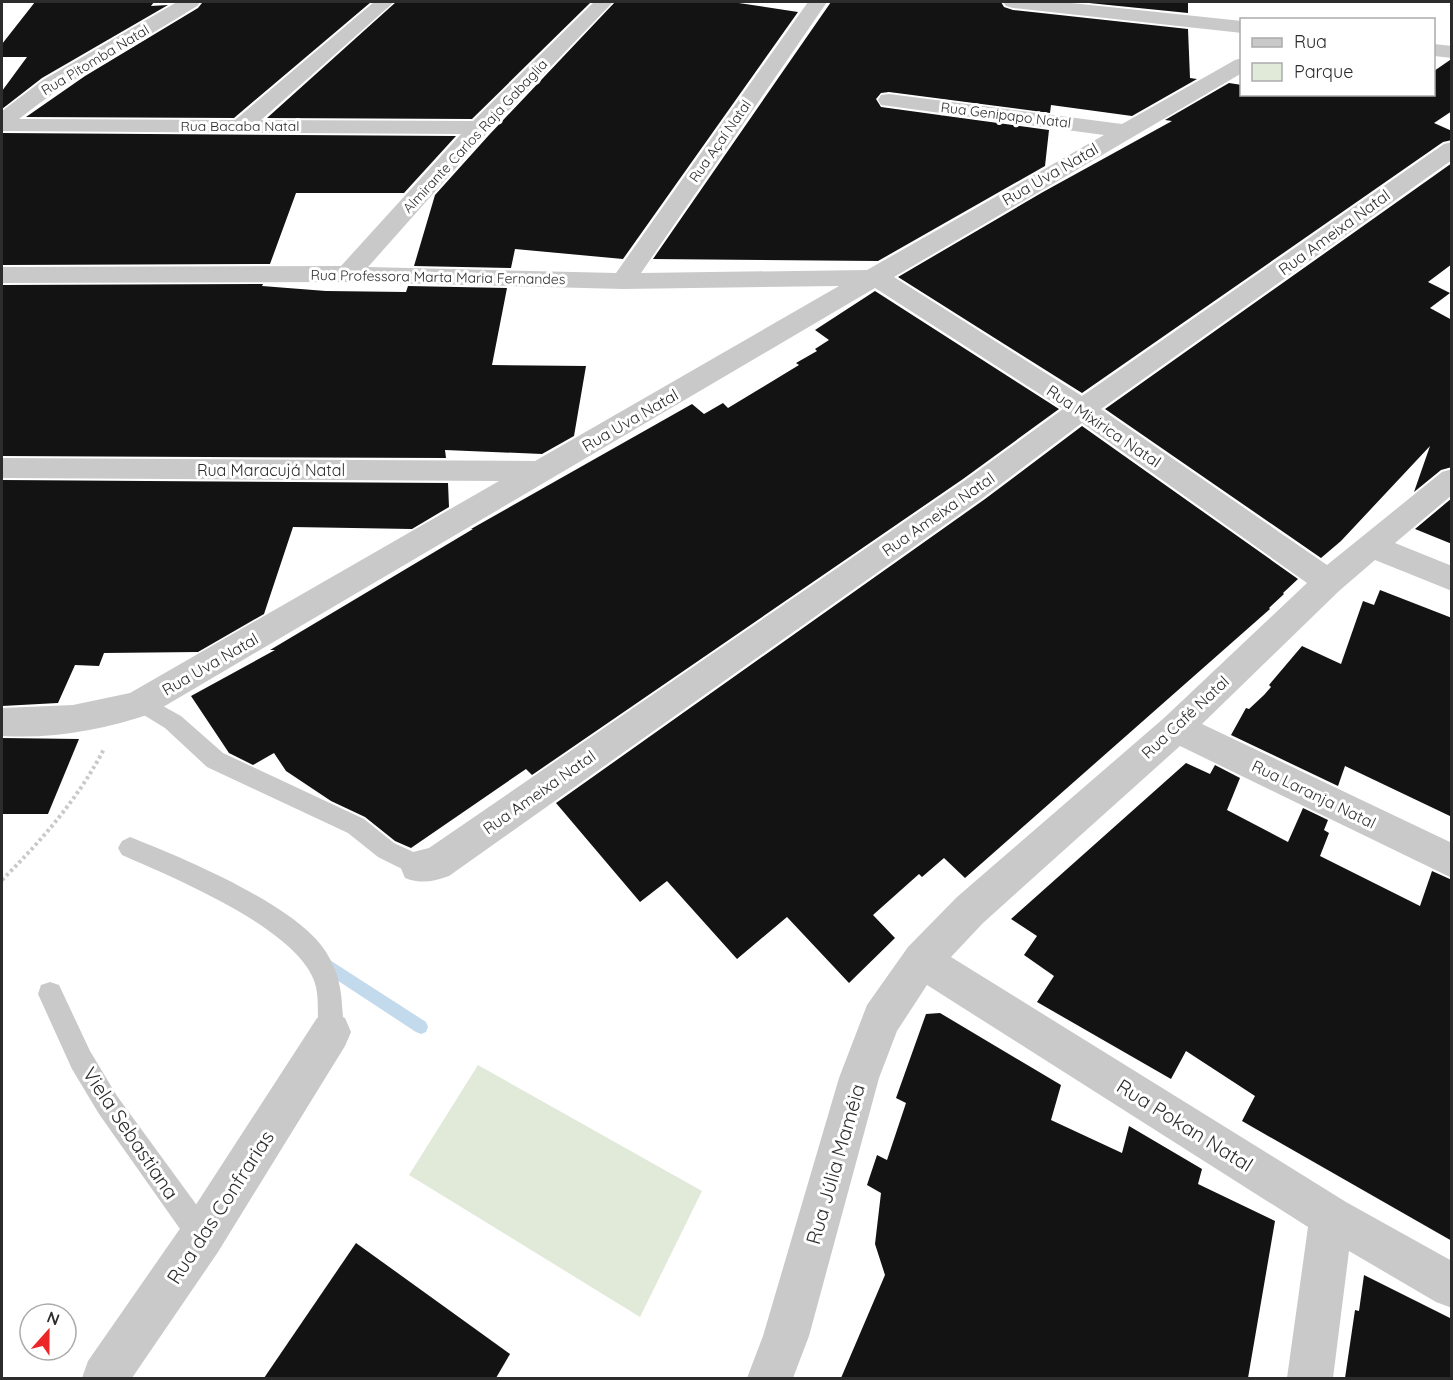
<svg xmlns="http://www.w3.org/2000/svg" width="1453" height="1380" viewBox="0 0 1453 1380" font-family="Quicksand,sans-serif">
  <rect width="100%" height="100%" fill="#fff"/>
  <path fill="#e1ead8" d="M478 1065 702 1191 640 1317 409 1175Z"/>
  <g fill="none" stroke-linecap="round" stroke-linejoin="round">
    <path fill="#c3d9ec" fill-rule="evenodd" d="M322 955 426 1022 428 1027 426 1032 421 1034 416 1032 317 967 315 962 317 957Z"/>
  </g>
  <g fill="#131313">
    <path d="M35 2H154L151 6 168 5 42 78 2 109V91L27 57H2V44Z"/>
    <path d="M221 2H371L234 118 26 117 85 76 198 8 202 3Z"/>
    <path d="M396 2H591L472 119 267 118Z"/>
    <path d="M615 2H732L798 12 623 259 515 249 511 268 414 266 435 195 489 135Z"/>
    <path d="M831 2H1001L1004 7 1013 10 1188 29 1190 78 1197 79 1132 116 1051 105 1050 113 889 92 881 93 876 99 881 107 1049 130 1045 166 878 261 653 259Z"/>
    <path d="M1079 2H1188V13Z"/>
    <path d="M1450 60 1452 111 1434 123 1452 131V140L1443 142 1082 393 898 277 1043 192 1172 121 1165 120 1229 83 1242 85V94H1434V71Z"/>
    <path d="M2 133 456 136 404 193H296L270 264 2 265Z"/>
    <path d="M1452 163V264L1428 282 1450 293 1430 308 1452 320V467L1441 470 1414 492 1430 446 1341 541 1321 558 1105 409Z"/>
    <path d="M263 284 262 286 326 291 406 292 408 286 507 288 492 365 586 366 574 436 542 454 445 450 446 458 2 456V285Z"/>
    <path d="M875 291 1059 409 963 479 532 775 526 769 411 848 395 841 365 817 331 801 286 771 274 753 253 765 229 753 191 696 275 650H270L473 529H471L692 404 704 414 723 403 728 408 799 365 796 363 817 351 815 349 829 340 815 330Z"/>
    <path d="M1082 426 1298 579 1283 593 1284 594 1269 608 1270 609 965 878 944 858 922 877 919 874 873 915 895 938 849 983 787 917 737 959 667 881 640 902 556 803 985 499Z"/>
    <path d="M2 480 448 483 449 507 412 529 293 527 264 614 198 652 104 653 99 666 75 665 58 703 2 706Z"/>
    <path d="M1452 498V544L1415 529Z"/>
    <path d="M1380 590 1452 618V817L1345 766 1338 786 1231 735 1246 708 1249 709 1264 695 1271 687 1269 685 1302 646 1341 664 1363 601 1374 605Z"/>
    <path d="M2 738 79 739 48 814H2Z"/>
    <path d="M1186 763 1210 774 1215 765 1240 778 1227 810 1288 842 1303 808 1328 820 1324 830 1329 833 1320 856 1420 906 1432 871 1452 880V1241L1242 1121 1255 1096 1186 1051 1171 1079 1037 1002 1054 976 1024 955 1037 936 1011 919Z"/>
    <path d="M940 1013 1061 1085 1051 1120 1122 1153 1129 1126 1202 1169 1198 1184 1275 1221 1248 1378H841L885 1275 875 1244 881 1193 867 1185 877 1155 887 1160 906 1103 896 1098 926 1014Z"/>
    <path d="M356 1243 510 1354 496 1378H264Z"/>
    <path d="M1364 1275 1452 1319V1378H1345L1355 1310 1359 1311Z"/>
  </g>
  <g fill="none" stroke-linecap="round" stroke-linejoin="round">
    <path stroke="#c9c9c9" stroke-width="4" stroke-dasharray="3 3" stroke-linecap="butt" d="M2 880C42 840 78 799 104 749"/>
    <g fill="#c9c9c9" fill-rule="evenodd">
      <path d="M141 694 181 716 223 753 364 819 394 843 426 858 430 866 426 874 418 877 378 857 348 833 207 767 165 728 134 709 130 703 134 697Z"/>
      <path d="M130 837C183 858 286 901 321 945 335 963 341 983 342 1005 343 1018 345 1029 340 1041L331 1045 322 1041C314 1021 322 998 313 978 291 926 172 877 122 855L118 848 122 841Z"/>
      <path d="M50 982 59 985 90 1051 117 1096 212 1226 216 1236 212 1246 202 1250 192 1246 99 1114 72 1069 38 994 41 985Z"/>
    </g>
    <g fill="#c9c9c9" fill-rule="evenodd">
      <path d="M177 2H200L197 6C137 44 74 75 19 119L235 120 374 2H394L261 120 473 121 594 2H613L487 133 368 267 616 273 808 2H827L641 273 867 270 1104 135 889 106 881 105 878 100 881 95 889 94 1122 124 1235 60 1242 58V73L894 277 1082 396 1444 144 1452 142V160L1101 409 1327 565 1442 472 1452 469V495L1395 543 1452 566V591L1375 560 1339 591 1202 724 1452 843V878L1180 746 983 923 951 957 1346 1202 1452 1261V1308L1436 1302 1349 1251 1333 1378H1287L1308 1227 927 985 897 1031 879 1078 809 1336 793 1378H747L763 1336 839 1078 867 1005 908 947 957 897 1164 718 1307 583 1082 423 984 497 449 876C433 882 421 884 405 878L400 866 405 854 429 848 964 481 1063 409 875 288 153 713C103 730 54 739 2 736V708L73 705 130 693 499 481 2 478V458L535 461 839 286 623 289 348 282 2 283V267L341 266 461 134 2 131V111L43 80Z"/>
      <path d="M1003 2H1062L1242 21V33L1013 8 1006 6Z"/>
      <path d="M1434 44 1452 46V58L1434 56Z"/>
      <path d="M331 1012 345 1018 351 1032 345 1046 218 1252 132 1378H82L88 1361 186 1220 317 1018Z"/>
    </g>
  </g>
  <g text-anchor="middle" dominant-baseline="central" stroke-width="6" stroke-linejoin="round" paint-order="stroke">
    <g font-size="14" fill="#2c2c2c" stroke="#fff">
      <text transform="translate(95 60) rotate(-31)">Rua Pitomba Natal</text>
      <text transform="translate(1006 115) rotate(7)">Rua Genipapo Natal</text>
      <text x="240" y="126">Rua Bacaba Natal</text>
      <text transform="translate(475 136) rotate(-47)">Almirante Carlos Raja Gabaglia</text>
      <text transform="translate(720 141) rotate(-55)">Rua Açaí Natal</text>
      <text transform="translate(438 277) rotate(1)">Rua Professora Marta Maria Fernandes</text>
    </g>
    <g font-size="16" fill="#2c2c2c" stroke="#fff">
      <text transform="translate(1050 174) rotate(-30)">Rua Uva Natal</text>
      <text transform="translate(1334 232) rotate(-36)">Rua Ameixa Natal</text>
      <text transform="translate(630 420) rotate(-30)">Rua Uva Natal</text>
      <text transform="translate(1104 426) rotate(34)">Rua Mixirica Natal</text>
      <text x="271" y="470">Rua Maracujá Natal</text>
      <text transform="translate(938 514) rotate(-35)">Rua Ameixa Natal</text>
      <text transform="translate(210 664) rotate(-30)">Rua Uva Natal</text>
      <text transform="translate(1185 717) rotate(-43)">Rua Café Natal</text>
      <text transform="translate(539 792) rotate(-35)">Rua Ameixa Natal</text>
      <text transform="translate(1314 794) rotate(26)">Rua Laranja Natal</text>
    </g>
    <g font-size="20" fill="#2c2c2c" stroke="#fff">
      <text transform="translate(1185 1125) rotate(32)">Rua Pokan Natal</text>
      <text transform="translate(131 1133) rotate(56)">Viela Sebastiana</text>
      <text transform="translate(835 1164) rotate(-74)">Rua Júlia Maméia</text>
      <text transform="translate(220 1207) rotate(-57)">Rua das Confrarias</text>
    </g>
  </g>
  <rect width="1453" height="1380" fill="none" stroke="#2c2c2c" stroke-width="6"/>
  <rect x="1240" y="18" width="195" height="78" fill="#ffffff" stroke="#ababab" stroke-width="1.5"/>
  <rect x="1252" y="38" width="30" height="9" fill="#c9c9c9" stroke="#ababab" stroke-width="1.5"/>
  <text x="1294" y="48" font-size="18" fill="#2c2c2c">Rua</text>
  <rect x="1252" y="63" width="30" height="18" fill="#e1ead8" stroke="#ababab" stroke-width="1.5"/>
  <text x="1294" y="78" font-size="18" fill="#2c2c2c">Parque</text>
  <g transform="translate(48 1332) rotate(21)"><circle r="28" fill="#ffffff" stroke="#ababab" stroke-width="1.5"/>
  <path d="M0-4.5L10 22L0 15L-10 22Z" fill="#ec2527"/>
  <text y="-9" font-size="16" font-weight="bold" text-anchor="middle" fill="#2c2c2c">N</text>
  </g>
</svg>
